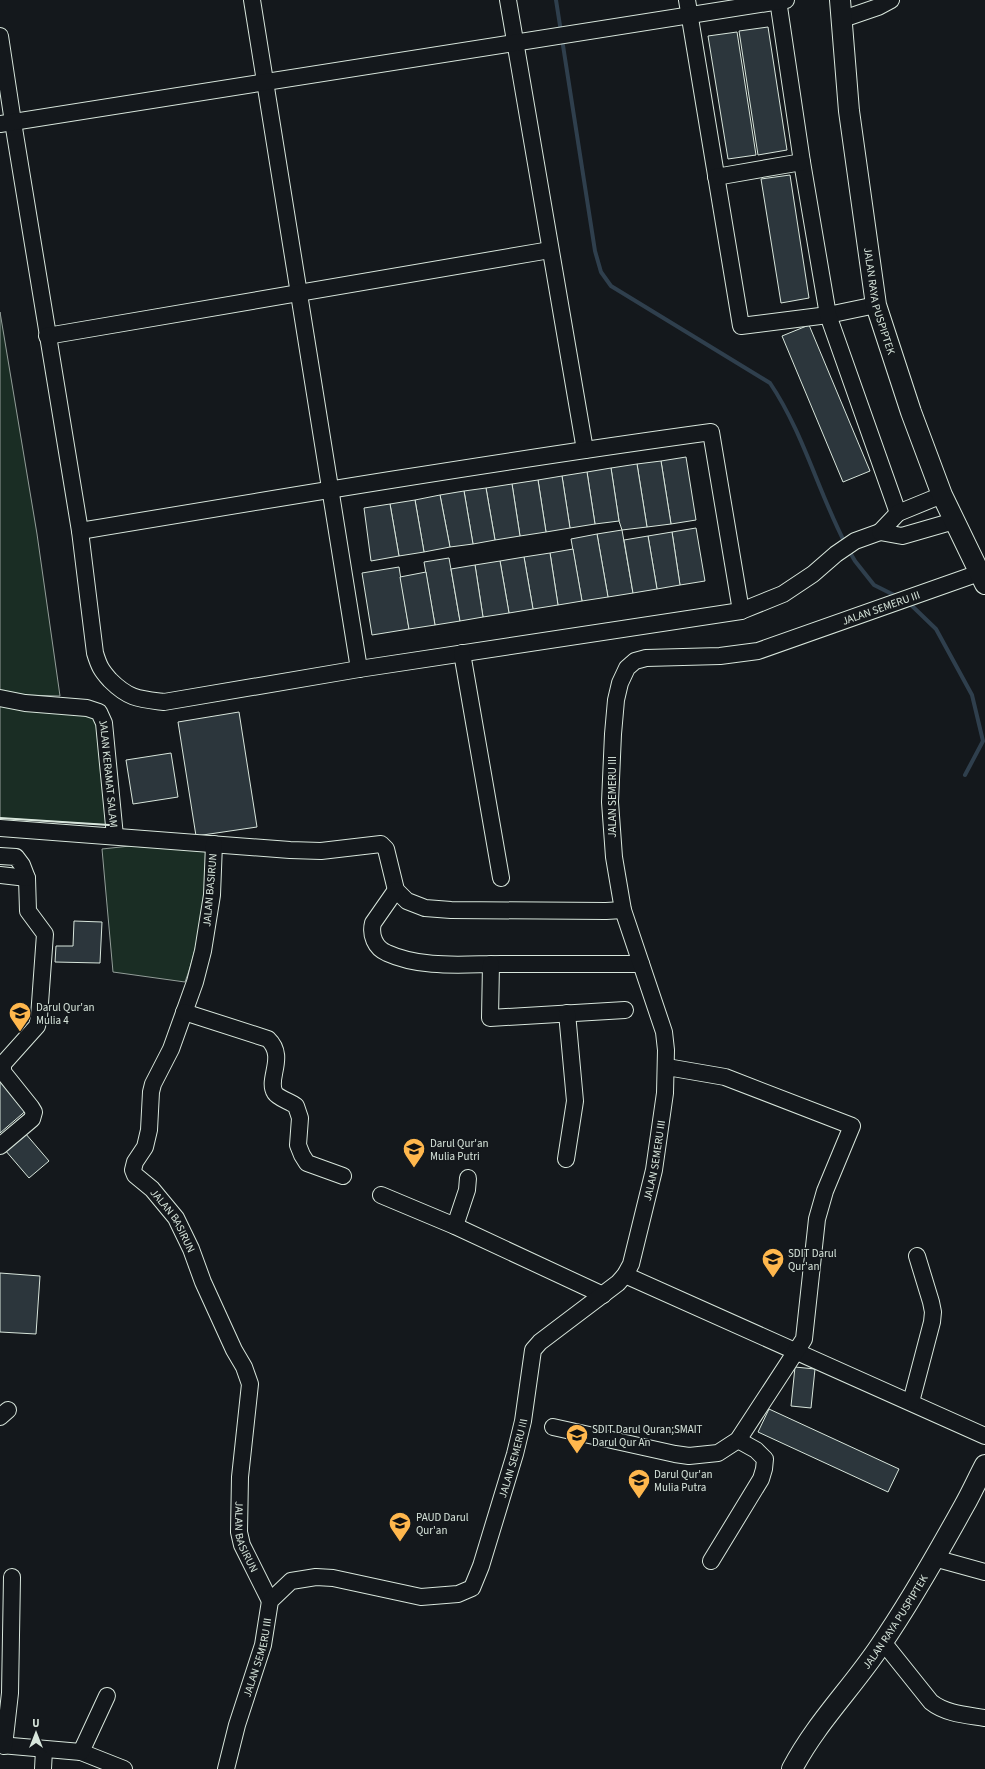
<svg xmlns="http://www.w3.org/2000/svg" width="985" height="1769" viewBox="0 0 985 1769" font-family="'Source Sans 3',sans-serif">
  <rect width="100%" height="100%" fill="#14181c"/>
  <g fill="#1a2d24" stroke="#939e99">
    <path d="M0 312 37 534 60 696 25 695 0 691Z"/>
    <path d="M0 704 86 713 97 719 109 825 0 818Z"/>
    <path d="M130 846 209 851C204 895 201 940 185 982L113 972 102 849Z"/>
  </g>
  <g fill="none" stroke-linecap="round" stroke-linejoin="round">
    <g stroke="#2f3f4d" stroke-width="4">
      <path d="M556 0 561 32"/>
      <path d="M562 39 595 251 601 272 611 286 770 383C803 432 818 491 845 543"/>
      <path d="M848 549 855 561 874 585 898 597"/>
      <path d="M909 603 936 629 972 695 983 741 965 775"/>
    </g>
  </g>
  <g fill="#2c363c" stroke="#d8e6dc">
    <path d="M768 27 787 150 758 155 739 31Z"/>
    <path d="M737 32 756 155 728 159 708 36Z"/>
    <path d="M790 175 809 298 781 303 761 179Z"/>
    <path d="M809 325 870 471 843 482 782 336Z"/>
    <path d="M686 457 696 520 671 524 661 461Z"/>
    <path d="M661 461 671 524 647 527 637 464Z"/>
    <path d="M637 464 647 527 622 530 619 521 611 468Z"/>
    <path d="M611 468 619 521 595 524 587 472Z"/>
    <path d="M587 472 595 524 570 528 562 476Z"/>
    <path d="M562 476 570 528 546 532 538 480Z"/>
    <path d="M538 480 546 532 520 536 512 484Z"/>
    <path d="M512 484 520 536 495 540 486 488Z"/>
    <path d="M486 488 495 540 473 544 464 491Z"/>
    <path d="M464 491 473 544 450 547 440 495Z"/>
    <path d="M440 495 450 547 424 552 415 500Z"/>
    <path d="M415 500 424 552 399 556 390 504Z"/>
    <path d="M390 504 399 556 371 561 364 508Z"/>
    <path d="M696 528 705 581 680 585 672 532Z"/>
    <path d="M622 530 633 593 608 597 597 534Z"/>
    <path d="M672 532 680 585 657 589 648 536Z"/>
    <path d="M597 534 608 597 582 601 571 539Z"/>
    <path d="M648 536 657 589 633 593 624 540Z"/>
    <path d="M573 549 582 601 558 605 550 553Z"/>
    <path d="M550 553 558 605 533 609 524 557Z"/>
    <path d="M524 557 533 609 509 613 500 561Z"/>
    <path d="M449 558 460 621 435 625 424 562Z"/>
    <path d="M500 561 509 613 483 617 475 565Z"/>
    <path d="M475 565 483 617 460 621 451 569Z"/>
    <path d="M399 567 409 629 372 635 362 573Z"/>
    <path d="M426 572 435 625 409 629 400 577Z"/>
    <path d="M239 712 257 827 196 836 178 722Z"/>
    <path d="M171 753 178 797 133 804 126 760Z"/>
    <path d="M74 921 102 922 100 963 55 962 56 946H73Z"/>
    <path d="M0 1074 29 1108 0 1133Z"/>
    <path d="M25 1133 49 1161 29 1178 5 1150Z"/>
    <path d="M0 1273 40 1276 36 1334 0 1332Z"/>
    <path d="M795 1367 815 1369 811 1408 791 1406Z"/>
    <path d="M769 1409 899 1469 888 1492 758 1432Z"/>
  </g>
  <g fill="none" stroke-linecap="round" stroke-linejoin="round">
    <g stroke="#d8e6dc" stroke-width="18">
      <g id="minor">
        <path d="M252 0 359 669"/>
        <path d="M508 0 585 450"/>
        <path d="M687 0 741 326 828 315 876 305"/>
        <path d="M778 0 802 162 828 315 898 513"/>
        <path d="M843 19 878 7 891 0"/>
        <path d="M0 36 13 122 80 531 95 653C99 666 101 670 110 680 129 699 139 699 164 702L359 669 741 611 783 594 813 574 836 554 855 541 880 532"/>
        <path d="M0 124 786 0"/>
        <path d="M716 177 802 162"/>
        <path d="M47 336 550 250"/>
        <path d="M942 495 898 513 880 532 902 536 954 521"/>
        <path d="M80 531C290 496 500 461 711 432L741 611"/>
        <path d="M462 653 501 878"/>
        <path id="s1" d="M0 698 25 703 87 708 99 712 104 723 115 836"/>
        <path d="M0 828 290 850 321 851 381 844 386 849 396 890 407 901 425 908 451 910 606 911 623 910"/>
        <path id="s2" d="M214 844 212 895 203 951 195 982 171 1049 153 1084 151 1092 149 1130 145 1147 135 1162 133 1170 135 1175 152 1189 176 1218 191 1249 203 1282 234 1350 244 1367 250 1384 240 1477 239 1532 242 1545 270 1601"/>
        <path d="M0 856 16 857 22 865 27 878 28 911 45 934 39 1017 37 1026 3 1064V1072L31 1107 34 1112 32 1119 0 1146"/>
        <path d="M0 875 27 878"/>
        <path d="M396 890 373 923C370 935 375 948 387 953 422 969 464 964 501 964 548 964 595 964 641 964"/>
        <path d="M491 964 490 1018 625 1010"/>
        <path d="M184 1012 268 1039C287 1057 266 1079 275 1093 278 1098 291 1102 296 1106L300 1118 298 1145 302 1155 307 1163 343 1176"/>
        <path d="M566 1159 575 1101 567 1013"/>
        <path d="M381 1195 455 1226 603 1295"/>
        <path d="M455 1226 467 1190 468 1178"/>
        <path d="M625 1275 985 1436"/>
        <path d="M911 1402 932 1322 933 1312 931 1302 917 1256"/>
        <path d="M0 1417 8 1410"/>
        <path d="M553 1427 675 1454 689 1456 718 1453 738 1440 804 1339 817 1219 825 1191 852 1126 725 1077 667 1067"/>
        <path d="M934 1558 985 1572"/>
        <path d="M711 1561 761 1479 764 1469 765 1459 756 1450 738 1440"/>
        <path d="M883 1642 931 1702C946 1714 967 1715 985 1718"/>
        <path d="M0 1745 81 1752 124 1769"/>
        <path d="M4 1746 10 1693 12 1577"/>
        <path d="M81 1752 107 1696"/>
        <path d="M43 1769 44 1750"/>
        <path id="s3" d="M226 1769 237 1725 263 1645 270 1601 291 1581 316 1577 333 1578 421 1597 458 1594 472 1588 481 1566 515 1454 523 1421 533 1350 540 1342 618 1283 625 1275 631 1264 654 1170 665 1093 666 1050 664 1032 623 910 614 857 610 802 613 734 616 700 620 683 627 668 635 661 646 658 720 656 758 651 979 573"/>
      </g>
    </g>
    <g stroke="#d8e6dc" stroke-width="22">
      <g id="major">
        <path id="s4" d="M840 0 849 111 876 305 911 412 942 495 985 584"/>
        <path id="s5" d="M792 1769C816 1723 852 1688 880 1646 911 1601 938 1553 964 1506 972 1492 978 1478 985 1465"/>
      </g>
    </g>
    <use href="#minor" stroke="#14181c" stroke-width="16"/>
    <use href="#major" stroke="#14181c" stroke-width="20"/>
    <path stroke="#d8e6dc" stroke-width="2" d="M0 818 109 825"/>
  </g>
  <defs>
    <g id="school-pin" transform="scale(1.15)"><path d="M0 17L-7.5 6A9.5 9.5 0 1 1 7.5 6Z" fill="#ffb74d" stroke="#14181c"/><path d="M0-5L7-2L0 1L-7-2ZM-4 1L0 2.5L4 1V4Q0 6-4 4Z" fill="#111"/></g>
  </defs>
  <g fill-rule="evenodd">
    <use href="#school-pin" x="20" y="1013"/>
    <use href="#school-pin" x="414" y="1149"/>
    <use href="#school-pin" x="773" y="1259"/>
    <use href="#school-pin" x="577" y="1435"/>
    <use href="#school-pin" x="639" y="1480"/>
    <use href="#school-pin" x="400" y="1523"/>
  </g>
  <g text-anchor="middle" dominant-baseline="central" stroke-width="3" stroke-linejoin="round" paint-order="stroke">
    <g font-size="11" fill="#d8e6dc" stroke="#14181c">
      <text stroke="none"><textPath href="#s4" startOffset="304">JALAN RAYA PUSPIPTEK</textPath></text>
      <text stroke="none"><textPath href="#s3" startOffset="1640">JALAN SEMERU III</textPath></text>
      <text stroke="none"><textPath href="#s1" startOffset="163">JALAN KERAMAT SALAM</textPath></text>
      <text transform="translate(612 797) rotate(-90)">JALAN SEMERU III</text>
      <text transform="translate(210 890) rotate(-85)">JALAN BASIRUN</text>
      <text stroke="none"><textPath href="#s3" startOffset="872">JALAN SEMERU III</textPath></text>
      <text stroke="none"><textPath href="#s2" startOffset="406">JALAN BASIRUN</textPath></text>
      <text stroke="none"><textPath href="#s3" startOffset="524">JALAN SEMERU III</textPath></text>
      <text stroke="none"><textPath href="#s2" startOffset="742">JALAN BASIRUN</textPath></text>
      <text stroke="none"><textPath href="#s5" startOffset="180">JALAN RAYA PUSPIPTEK</textPath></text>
      <text stroke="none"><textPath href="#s3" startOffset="116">JALAN SEMERU III</textPath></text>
    </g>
    <g font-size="11" fill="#d8e6dc" stroke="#14181c" text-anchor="start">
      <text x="36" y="1007">Darul Qur'an<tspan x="36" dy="13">Mulia 4</tspan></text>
      <text x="430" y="1143">Darul Qur'an<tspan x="430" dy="13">Mulia Putri</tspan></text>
      <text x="788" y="1253">SDIT Darul<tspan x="788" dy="13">Qur'an</tspan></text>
      <text x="592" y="1429">SDIT Darul Quran;SMAIT<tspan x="592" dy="13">Darul Qur An</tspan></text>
      <text x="654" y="1474">Darul Qur'an<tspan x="654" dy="13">Mulia Putra</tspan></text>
      <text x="416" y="1517">PAUD Darul<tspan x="416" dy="13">Qur'an</tspan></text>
    </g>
  </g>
  <g transform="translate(36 1733)" stroke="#14181c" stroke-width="3" paint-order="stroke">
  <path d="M0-3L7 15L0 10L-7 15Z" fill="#d8e6dc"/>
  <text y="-6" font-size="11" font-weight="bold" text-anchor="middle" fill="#d8e6dc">U</text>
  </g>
</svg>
